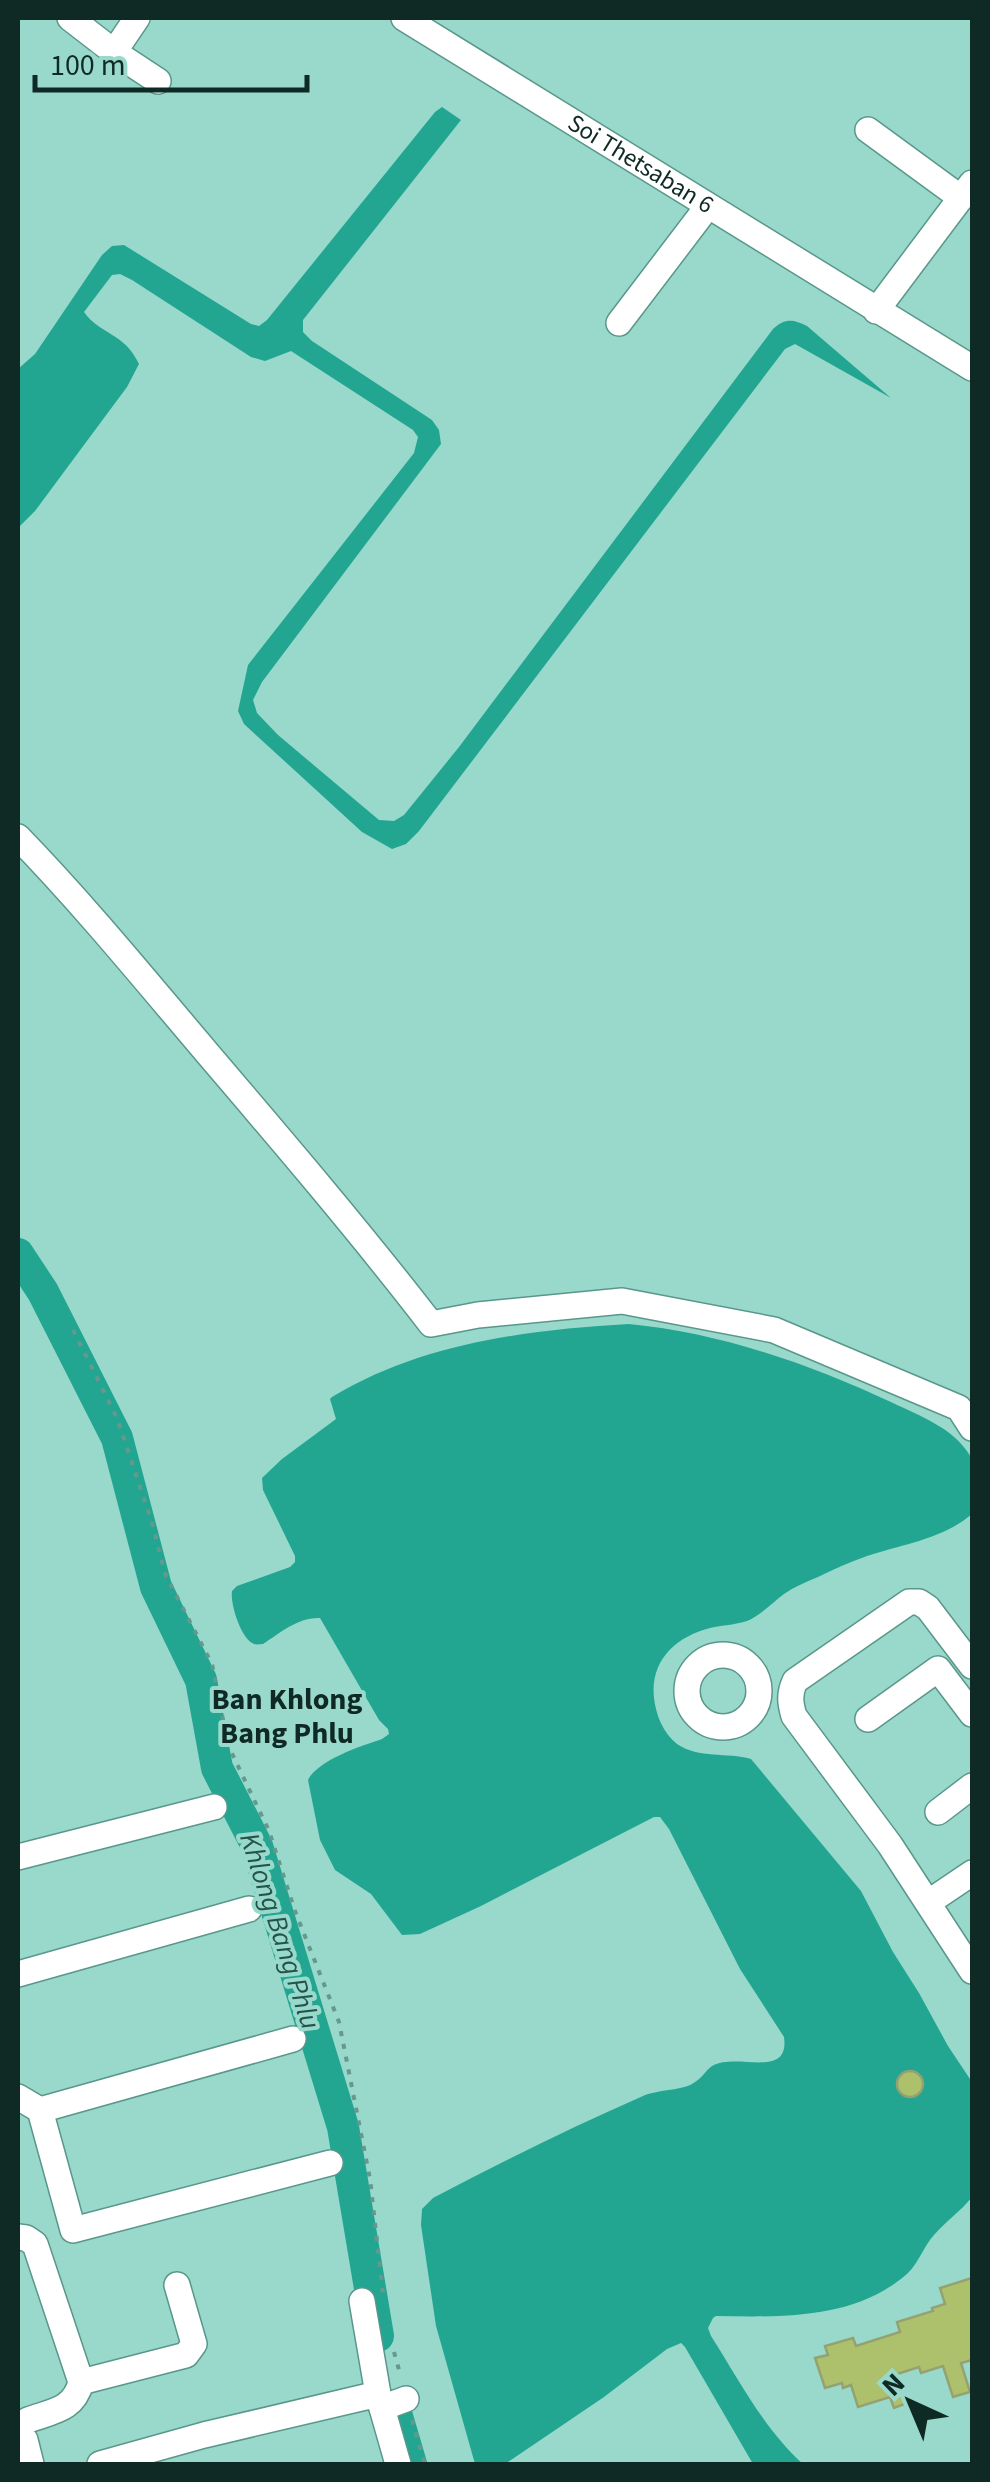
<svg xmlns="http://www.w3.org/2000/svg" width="990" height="2482" viewBox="0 0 990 2482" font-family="'Source Sans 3',sans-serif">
  <rect width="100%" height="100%" fill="#99d9cb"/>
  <g fill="#22a692">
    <path d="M442 107 461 120 303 320V332L312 341 432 420 439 430 441 444 262 682 253 700 257 713 278 735 379 820 394 821 404 815 459 747 773 329C785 318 793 319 807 326L891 398 795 344 785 349 419 831 406 844 392 849 362 832 244 724 238 711 248 665 414 453 418 437 413 430 291 351 265 361 251 357 132 280 120 274 112 275 84 312C100 335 124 332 139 364L127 387 35 511 18 528V369L35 354 102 255 112 246 124 245 251 324 259 326 267 320 435 112Z"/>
    <path d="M629 1324C721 1333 810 1364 893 1403 920 1416 953 1428 969 1454 977 1465 973 1500 972 1514 943 1539 903 1544 867 1556 850 1562 834 1569 818 1577 806 1582 794 1587 784 1594 772 1603 761 1615 747 1621 735 1625 722 1625 710 1628 675 1637 650 1661 654 1698 656 1715 663 1733 677 1744 699 1759 727 1752 751 1759L861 1891 893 1952 919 1993 948 2046 972 2082V2197C961 2211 946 2221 934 2235 924 2246 919 2262 908 2273 855 2320 782 2317 716 2316L713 2318 708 2328 711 2336C739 2380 764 2429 803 2464H753L685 2347 681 2343 667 2349 604 2397 505 2464H475L436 2326 421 2225 422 2209 433 2198C502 2162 572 2127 643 2096 658 2089 684 2091 695 2082 702 2078 705 2071 712 2066 737 2052 790 2080 784 2037L740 1969 669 1829 660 1817H654L481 1906 420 1934 402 1935 371 1894 335 1870 320 1840 308 1780C318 1760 361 1746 382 1739L389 1734 388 1729 379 1720 320 1618C298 1617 280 1633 263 1644 260 1644 257 1645 254 1644 241 1639 230 1604 232 1591L237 1586 290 1567 295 1562V1556L263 1490 262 1478 282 1459 336 1419 330 1399 332 1397C422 1343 526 1330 629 1324Z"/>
  </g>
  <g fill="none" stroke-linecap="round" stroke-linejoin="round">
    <g stroke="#22a692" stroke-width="32">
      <path d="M18 1254 43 1292 117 1438 156 1587 201 1680 217 1768 257 1846 343 2127 378 2336"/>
      <path d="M396 2413 411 2464"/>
    </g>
  </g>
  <g fill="#adc16d" stroke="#94a171" stroke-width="2.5">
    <circle cx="910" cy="2084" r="13"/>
    <path d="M972 2278V2360L961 2363 970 2392 953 2397 943 2366 921 2373 919 2367 894 2375 898 2389 903 2388 907 2403 894 2408 890 2397 858 2407 851 2385 843 2388 842 2383 825 2388 815 2358 828 2355 825 2346 853 2338 856 2346 900 2332 897 2322 933 2311 932 2308 945 2304 940 2288Z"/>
  </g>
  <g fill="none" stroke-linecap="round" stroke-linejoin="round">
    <g stroke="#59978b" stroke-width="28">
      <g id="minor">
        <path d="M70 18 114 52 158 81"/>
        <path id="s1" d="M404 18 972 368"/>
        <path d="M114 52 137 18"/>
        <path d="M868 130 961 198"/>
        <path d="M876 311 972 183"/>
        <path d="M619 323 708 206"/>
        <path d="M18 837C85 906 146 981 208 1054 284 1143 360 1232 431 1324L478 1315 622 1301 774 1330 959 1408 972 1428"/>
        <circle cx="723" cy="1691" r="36"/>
        <path d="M972 1666 928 1608 919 1602H909L795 1681C789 1694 790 1703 794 1716L890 1845 972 1971"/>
        <path d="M868 1719 938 1669 972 1714"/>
        <path d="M938 1812 972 1786"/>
        <path d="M18 1857 214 1807"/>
        <path d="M929 1902 972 1873"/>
        <path d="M18 1974 249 1909"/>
        <path d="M18 2097 40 2110 73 2230 330 2163"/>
        <path d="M40 2110 293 2039"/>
        <path d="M18 2237 26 2238 35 2244 81 2382C74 2410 53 2411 28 2420"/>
        <path d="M362 2301 378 2394 398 2464"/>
        <path d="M81 2382 186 2355 194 2344 177 2285"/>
        <path d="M382 2408 406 2399"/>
        <path d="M25 2440 31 2464"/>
        <path d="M100 2464 204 2435 378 2394"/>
      </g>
    </g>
    <g stroke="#66988d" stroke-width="4" stroke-dasharray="5 8" stroke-linecap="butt">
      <path d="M73 1330 117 1418 153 1526 165 1574 212 1664 228 1745 269 1831 295 1911 339 2022 370 2179 383 2294"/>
      <path d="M394 2352 401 2377"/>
      <path d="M412 2420 425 2464"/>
    </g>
    <use href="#minor" stroke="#fff" stroke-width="25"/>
  </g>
  <g text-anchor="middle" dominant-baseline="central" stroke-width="8" stroke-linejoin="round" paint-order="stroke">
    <g font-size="25" fill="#0f2a25" stroke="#99d9cb">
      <text stroke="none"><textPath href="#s1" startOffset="278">Soi Thetsaban 6</textPath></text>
    </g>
    <g font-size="28" font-style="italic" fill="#22544b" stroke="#99d9cb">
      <text transform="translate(280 1931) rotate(72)">Khlong Bang Phlu</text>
    </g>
    <g font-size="30" font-weight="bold" fill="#0f2a25" stroke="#99d9cb">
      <text x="287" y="1699">Ban Khlong<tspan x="287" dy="34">Bang Phlu</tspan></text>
    </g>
  </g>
  <rect width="990" height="2482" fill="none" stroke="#0f2a25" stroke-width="40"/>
  <g transform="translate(910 2402) rotate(316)" stroke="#99d9cb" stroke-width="8" paint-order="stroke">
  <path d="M0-8L18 38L0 25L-18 38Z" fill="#0f2a25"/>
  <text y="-15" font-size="28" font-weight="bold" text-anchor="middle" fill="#0f2a25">N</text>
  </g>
  <path d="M35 75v15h272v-15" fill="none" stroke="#0f2a25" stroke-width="5"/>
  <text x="50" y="75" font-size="30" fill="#0f2a25" stroke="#99d9cb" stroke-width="8" paint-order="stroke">100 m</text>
</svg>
